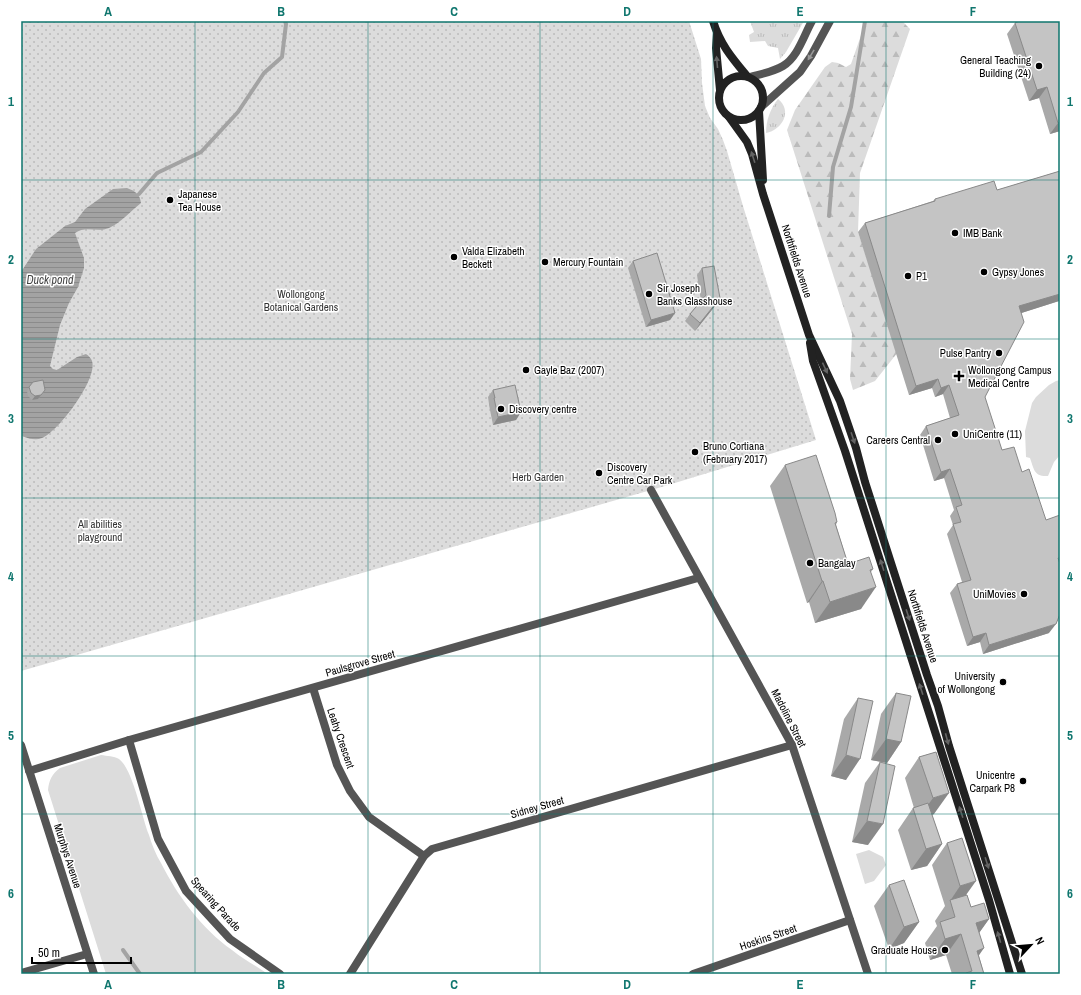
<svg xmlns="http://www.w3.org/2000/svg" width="1081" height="995" viewBox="0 0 1081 995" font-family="'Archivo Narrow',sans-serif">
  <defs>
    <pattern id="grass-tufts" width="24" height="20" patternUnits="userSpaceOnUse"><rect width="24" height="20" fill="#dcdcdc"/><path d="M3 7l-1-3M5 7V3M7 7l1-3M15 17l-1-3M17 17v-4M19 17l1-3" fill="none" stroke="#bbb"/></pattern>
    <pattern id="forest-firs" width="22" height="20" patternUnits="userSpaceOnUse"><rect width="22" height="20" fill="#dcdcdc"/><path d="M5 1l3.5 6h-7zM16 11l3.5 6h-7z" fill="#bbb"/></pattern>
    <pattern id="garden-dots" width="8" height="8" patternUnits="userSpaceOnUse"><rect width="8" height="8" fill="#dcdcdc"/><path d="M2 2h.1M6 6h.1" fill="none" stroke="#bbb" stroke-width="1.8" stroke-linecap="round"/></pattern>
    <pattern id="water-rules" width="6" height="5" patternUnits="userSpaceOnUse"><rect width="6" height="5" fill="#a3a3a3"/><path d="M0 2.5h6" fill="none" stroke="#8b8b8b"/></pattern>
  </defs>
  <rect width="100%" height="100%" fill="#fff"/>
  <g fill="url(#grass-tufts)">
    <path d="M750 21H804L786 52 780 59 778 48 768 46 765 41 750 42 749 35 754 32Z"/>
    <path d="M778 99C793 111 782 130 766 133 766 121 770 109 778 99Z"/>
  </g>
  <path fill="url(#forest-firs)" d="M866 21H902L910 29 860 173 858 232 898 352 875 381 853 390 850 379 852 334 787 130 795 110 825 67 832 62 838 63 846 67 851 64Z"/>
  <g fill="#dcdcdc">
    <path d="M1060 380V455L1054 462 1048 476C1034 477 1034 469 1030 458L1026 457 1025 431 1032 403 1036 397 1049 385 1056 381Z"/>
    <path d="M101 755C107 756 114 756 119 759 133 769 142 818 149 835 152 845 156 855 161 863 177 895 202 929 232 950 243 959 256 966 268 974H106L48 790C49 780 52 774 60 768Z"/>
    <path d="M869 850 883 857 886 865 874 881 865 884 856 854Z"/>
  </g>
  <path fill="url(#garden-dots)" d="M21 21H689L701 59 702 83 705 106 710 118 718 129 723 140 727 151 743 206 816 440 665 486 21 671Z"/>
  <path fill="url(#water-rules)" d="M127 188C135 191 140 194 141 203 132 210 119 224 109 228 97 233 86 225 75 233L84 258V268L78 287 69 303 60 325 50 366 53 369 57 370 77 357 86 354C89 356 91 358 92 361 98 379 58 432 42 438 35 441 28 438 21 436V272L36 249 65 226 75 222 85 209 113 189Z"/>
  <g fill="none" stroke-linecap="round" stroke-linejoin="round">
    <g stroke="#a3a3a3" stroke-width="4">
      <path d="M139 194 157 173 201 152 238 112 264 73 282 57 286 24 285 21"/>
      <path d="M829 216 833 167 851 107 865 21"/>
      <path d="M123 950 140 974"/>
    </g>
    <g stroke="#555" stroke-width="8">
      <path d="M750 77C761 74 773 72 783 66 798 57 804 35 812 21"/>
      <path d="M761 107 800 72 811 56 830 21"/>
      <path d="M651 490 792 745 868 974"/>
      <path d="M313 688 337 765 350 791 369 817 424 856"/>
      <path d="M129 740 158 839 186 891 230 939 280 974"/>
      <path d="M29 771 129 740 698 578"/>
      <path d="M350 974 424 856 432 849 792 745"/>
      <path d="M693 974 850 920"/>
    </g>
    <g stroke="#555" stroke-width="8">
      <path d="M21 745 94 974"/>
      <path d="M21 973 87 954"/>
    </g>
    <g stroke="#222" stroke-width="8">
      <path d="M713 21C720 44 732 58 747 76"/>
      <path d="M717 34 716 48 720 90"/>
      <circle cx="741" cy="98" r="22"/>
      <path d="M759 111 763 180"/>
      <path d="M729 117 747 142 752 154 763 194 809 335 840 401 856 448 865 482 927 675 938 706 949 746 1022 974"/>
      <path d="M810 343 813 361 845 451 989 900 1010 974"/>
    </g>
  </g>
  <g fill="#a9a9a9">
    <path d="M1060 21V131L1050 134 1039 98 1029 101 1007 34 1015 23Z"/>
    <path d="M1060 171V304L1059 301 1021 313 985 397 1049 633 983 654 980 642 967 646 950 593 957 584 962 582 947 534 953 525 950 516 954 510 944 478 934 481 920 435 926 426 950 418 943 394 935 397 932 388 909 395 858 232 865 223 933 201 935 199 997 190Z"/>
    <path d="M633 261 675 313 670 320 646 327 628 268Z"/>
    <path d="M702 268 715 306 695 331 685 321 690 314 701 301 697 275Z"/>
    <path d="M33 382 45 390 38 399 32 400 28 396 27 391Z"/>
    <path d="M493 390 521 412 516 420 493 425 489 405V404L488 397Z"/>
    <path d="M785 465 837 522 836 525 848 564 873 569 871 572 861 609 815 623 809 602 807 603 770 486Z"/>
    <path d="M896 693 901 742 887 763 871 760 881 714Z"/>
    <path d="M858 698 846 780 831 776 844 719Z"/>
    <path d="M936 752 934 814 932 815 942 844 927 866 911 870 898 830 913 808H914L905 778 919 757Z"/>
    <path d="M880 762 868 845 852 842 865 783Z"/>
    <path d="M947 843 971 907 989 919 979 933V956L984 974H952L946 955 930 960 925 943 937 926 935 921 945 906 932 865Z"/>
    <path d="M889 885 919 922 904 943 889 949 874 906Z"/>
  </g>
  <g fill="#898989">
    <path d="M1047 87 1039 98 1029 101 1037 90Z"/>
    <path d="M1060 122V131L1050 134 1058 123Z"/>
    <path d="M1060 294V300L1059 301 1012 316 1019 306Z"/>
    <path d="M720 298 715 306 695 331 700 323Z"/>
    <path d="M675 313 670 320 646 327 651 320Z"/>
    <path d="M938 379 932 388 909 395 916 386Z"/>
    <path d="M949 385 943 394 935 397 941 388Z"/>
    <path d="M41 395 38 399 32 400 35 396Z"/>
    <path d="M521 412 516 420 493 425 498 417Z"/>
    <path d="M950 469 944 478 934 481 941 472Z"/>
    <path d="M822 581H823L809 602 807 603Z"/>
    <path d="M876 587 861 609 815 623 830 602Z"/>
    <path d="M1056 624 1049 633 983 654 989 645Z"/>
    <path d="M986 633 980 642 967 646 973 637Z"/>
    <path d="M886 739 901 742 887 763 871 760Z"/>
    <path d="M846 755 860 759 846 780 831 776Z"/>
    <path d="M949 793 934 814 918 819 933 798Z"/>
    <path d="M867 821 883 824 868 845 852 842Z"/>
    <path d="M942 844 927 866 911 870 926 849Z"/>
    <path d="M976 881 961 902 950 901 960 886Z"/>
    <path d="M989 919 974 940 976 923Z"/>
    <path d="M919 922 904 943 889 949 904 927Z"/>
    <path d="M961 934 946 955 930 960 945 939Z"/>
    <path d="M984 948 971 967 977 951Z"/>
  </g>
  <g fill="#c4c4c4" stroke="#898989">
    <path d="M1019 21H1060V122L1058 123 1047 87 1037 90 1015 23Z"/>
    <path d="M1060 171V294L1019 306 1024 322 985 397 1002 450 1014 447 1022 472 1029 469 1046 520 1060 515V558H1058L1060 564V614L1056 624 989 645 986 633 973 637 957 584 971 580 953 524 961 522 956 507 962 505 950 469 941 472 926 426 959 415 949 385 941 388 938 379 916 386 865 223 935 201V199L994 181 997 190Z"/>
    <path d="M657 253 675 313 651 320 633 261Z"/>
    <path d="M714 266 720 298 700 323 690 314 706 295 702 268Z"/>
    <path d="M43 380 45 390 41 395 35 396 31 393 29 387 33 382Z"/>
    <path d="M515 385 521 412 498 417 494 398H495L493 390Z"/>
    <path d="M816 455 835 513 837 522 835 523 848 564 869 557 873 569 870 570 876 587 830 602 823 581H822L785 465Z"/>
    <path d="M896 693 911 696 901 742 886 739Z"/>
    <path d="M858 698 873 701 860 759 846 755Z"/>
    <path d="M936 752 949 793 933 798 919 757Z"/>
    <path d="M880 762 895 766 883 824 867 821Z"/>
    <path d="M928 803 942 844 926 849 913 808Z"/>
    <path d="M962 838 976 881 960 886 947 843Z"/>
    <path d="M904 880 919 922 904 927 889 885Z"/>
    <path d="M967 895 971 907 984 903 989 919 976 923 984 948 977 951 984 974H966V973L972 971 961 934 945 939 940 922 955 917 950 900Z"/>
  </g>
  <defs><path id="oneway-solid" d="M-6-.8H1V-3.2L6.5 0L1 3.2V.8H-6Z"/></defs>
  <use fill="#999" href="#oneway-solid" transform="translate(811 55) rotate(121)"/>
  <g fill="#646464">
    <use href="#oneway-solid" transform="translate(717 62) rotate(-95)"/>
    <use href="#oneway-solid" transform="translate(753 157) rotate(-108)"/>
    <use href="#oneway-solid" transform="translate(825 368) rotate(65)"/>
    <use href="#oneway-solid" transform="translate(853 438) rotate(71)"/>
    <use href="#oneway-solid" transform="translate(882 565) rotate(-108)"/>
    <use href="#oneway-solid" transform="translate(908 615) rotate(72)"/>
    <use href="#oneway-solid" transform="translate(921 689) rotate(-108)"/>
    <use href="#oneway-solid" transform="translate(947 739) rotate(75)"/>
    <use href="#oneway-solid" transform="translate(961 812) rotate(-108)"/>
    <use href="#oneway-solid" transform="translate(987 863) rotate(72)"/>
    <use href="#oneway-solid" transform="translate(999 937) rotate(-106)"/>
  </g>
  <path fill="none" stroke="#0f766e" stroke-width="1" stroke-opacity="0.55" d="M195 21V974M368 21V974M540 21V974M713 21V974M886 21V974M21 180H1060M21 339H1060M21 498H1060M21 656H1060M21 814H1060"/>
  <g fill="#000" stroke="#fff" stroke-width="1.5">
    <circle cx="1039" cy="66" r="4"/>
    <circle cx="170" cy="200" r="4"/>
    <circle cx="955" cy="233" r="4"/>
    <circle cx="454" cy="257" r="4"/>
    <circle cx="545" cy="262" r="4"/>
    <circle cx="984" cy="272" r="4"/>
    <circle cx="908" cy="276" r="4"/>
    <circle cx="649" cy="294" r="4"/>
    <circle cx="999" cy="353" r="4"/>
    <circle cx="526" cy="370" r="4"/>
    <path d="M957 370h4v4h4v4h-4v4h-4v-4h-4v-4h4z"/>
    <circle cx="501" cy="409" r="4"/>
    <circle cx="955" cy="434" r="4"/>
    <circle cx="938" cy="440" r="4"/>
    <circle cx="695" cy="452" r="4"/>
    <circle cx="599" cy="473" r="4"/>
    <circle cx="810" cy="563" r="4"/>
    <circle cx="1024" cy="594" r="4"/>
    <circle cx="1003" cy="682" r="4"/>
    <circle cx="1023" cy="781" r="4"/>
    <circle cx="945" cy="950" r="4"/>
  </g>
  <g text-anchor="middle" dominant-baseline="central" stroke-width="3" stroke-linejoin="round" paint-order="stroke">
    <g font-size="11" fill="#000" stroke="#fff" text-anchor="start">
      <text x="1031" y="60" text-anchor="end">General Teaching<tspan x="1031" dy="13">Building (24)</tspan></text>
      <text x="178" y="194">Japanese<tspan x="178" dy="13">Tea House</tspan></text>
      <text x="963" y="233">IMB Bank</text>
      <text x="462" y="251">Valda Elizabeth<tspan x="462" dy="13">Beckett</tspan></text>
      <text x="553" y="262">Mercury Fountain</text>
      <text x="992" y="272">Gypsy Jones</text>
      <text x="916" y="276">P1</text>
      <text x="657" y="288">Sir Joseph<tspan x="657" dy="13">Banks Glasshouse</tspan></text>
      <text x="991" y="353" text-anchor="end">Pulse Pantry</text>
      <text x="534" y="370">Gayle Baz (2007)</text>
      <text x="968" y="370">Wollongong Campus<tspan x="968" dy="13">Medical Centre</tspan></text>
      <text x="509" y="409">Discovery centre</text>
      <text x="963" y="434">UniCentre (11)</text>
      <text x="930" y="440" text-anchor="end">Careers Central</text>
      <text x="703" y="446">Bruno Cortiana<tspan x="703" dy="13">(February 2017)</tspan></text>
      <text x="607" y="467">Discovery<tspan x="607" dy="13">Centre Car Park</tspan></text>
      <text x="818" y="563">Bangalay</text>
      <text x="1016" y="594" text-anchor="end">UniMovies</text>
      <text x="995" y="676" text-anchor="end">University<tspan x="995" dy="13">of Wollongong</tspan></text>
      <text x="1015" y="775" text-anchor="end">Unicentre<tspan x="1015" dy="13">Carpark P8</tspan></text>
      <text x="937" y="950" text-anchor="end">Graduate House</text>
    </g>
    <g font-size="11" fill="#000" stroke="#fff">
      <text transform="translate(797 261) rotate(72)">Northfields Avenue</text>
      <text transform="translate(923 626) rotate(72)">Northfields Avenue</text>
      <text transform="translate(360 663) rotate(-16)">Paulsgrove Street</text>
      <text transform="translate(789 718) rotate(63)">Madoline Street</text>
      <text transform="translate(341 738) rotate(71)">Leahy Crescent</text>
      <text transform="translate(537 807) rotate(-16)">Sidney Street</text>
      <text transform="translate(68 856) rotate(72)">Murphys Avenue</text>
      <text transform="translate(216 904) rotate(48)">Spearing Parade</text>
      <text transform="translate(768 937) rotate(-19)">Hoskins Street</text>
    </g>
    <g font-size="11" fill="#333" stroke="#fff">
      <text x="301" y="294">Wollongong<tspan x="301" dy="13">Botanical Gardens</tspan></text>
      <text x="538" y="477">Herb Garden</text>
      <text x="100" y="524">All abilities<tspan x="100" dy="13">playground</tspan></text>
    </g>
    <g font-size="12" font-style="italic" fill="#444" stroke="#fff">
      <text x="50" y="280">Duck pond</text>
    </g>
  </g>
  <rect width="1081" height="995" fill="none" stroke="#ffffff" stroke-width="44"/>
  <g transform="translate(1031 945) rotate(64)" stroke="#ffffff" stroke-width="3" paint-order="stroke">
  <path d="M0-3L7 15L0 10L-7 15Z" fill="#000000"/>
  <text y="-6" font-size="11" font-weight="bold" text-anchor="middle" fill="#000000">N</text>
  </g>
  <path d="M32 957v6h99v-6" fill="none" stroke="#000000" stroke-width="2"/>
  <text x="38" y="957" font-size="12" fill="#000000" stroke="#ffffff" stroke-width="3" paint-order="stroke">50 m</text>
  <rect x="22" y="22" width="1037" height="951" fill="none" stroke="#0f766e" stroke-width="1.5"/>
  <g font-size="13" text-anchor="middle" font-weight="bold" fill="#0f766e">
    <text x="108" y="16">A</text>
    <text x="281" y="16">B</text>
    <text x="454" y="16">C</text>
    <text x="627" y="16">D</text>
    <text x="800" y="16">E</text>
    <text x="973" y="16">F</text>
    <text x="11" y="106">1</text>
    <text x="1070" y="106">1</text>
    <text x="11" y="264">2</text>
    <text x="1070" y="264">2</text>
    <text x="11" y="423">3</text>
    <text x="1070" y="423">3</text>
    <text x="11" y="581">4</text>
    <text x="1070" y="581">4</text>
    <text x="11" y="740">5</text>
    <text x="1070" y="740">5</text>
    <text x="11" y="898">6</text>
    <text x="1070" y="898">6</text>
    <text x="108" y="989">A</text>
    <text x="281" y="989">B</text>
    <text x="454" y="989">C</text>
    <text x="627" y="989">D</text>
    <text x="800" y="989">E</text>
    <text x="973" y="989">F</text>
  </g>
</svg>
